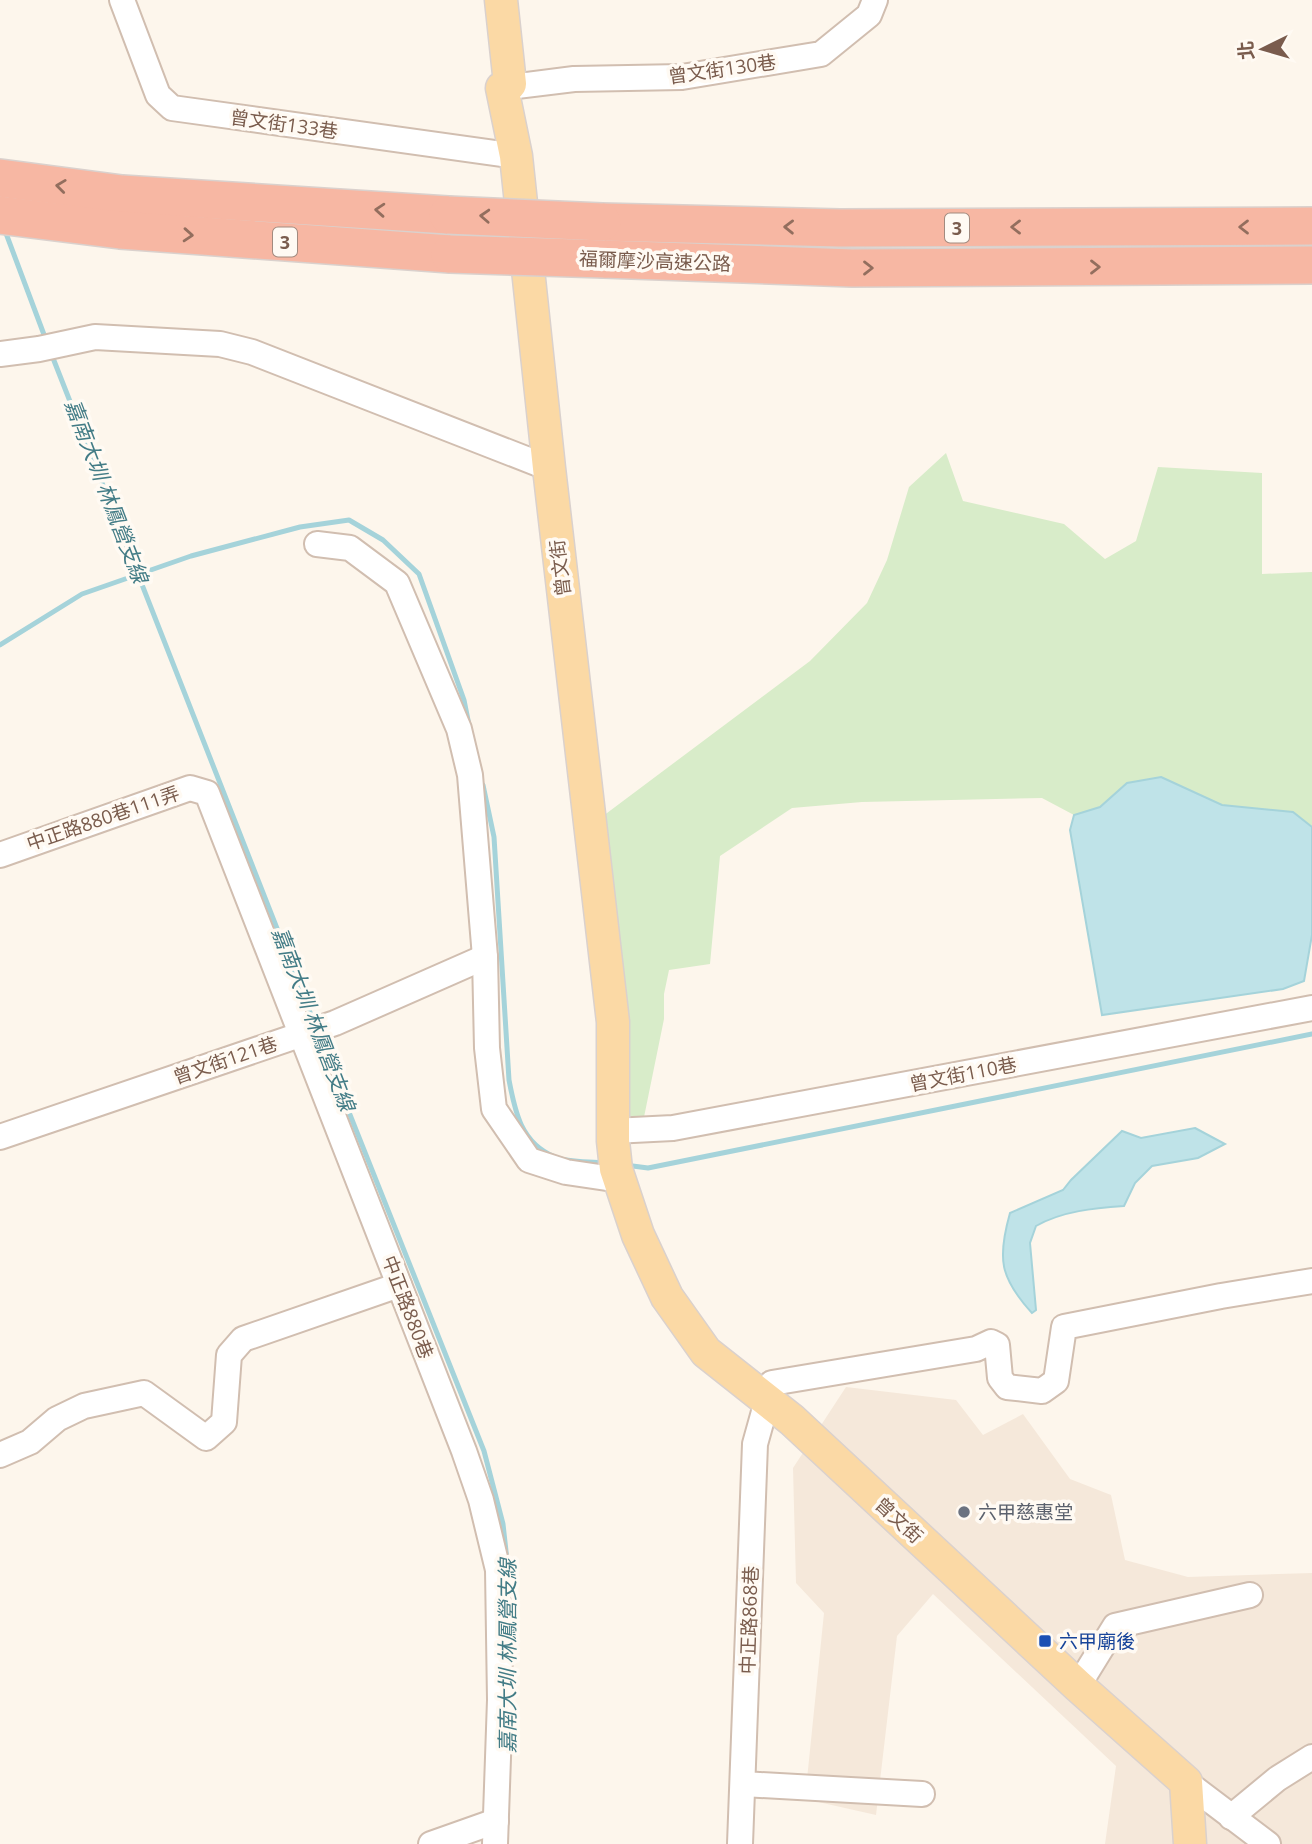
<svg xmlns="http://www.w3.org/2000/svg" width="1312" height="1844" viewBox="0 0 1312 1844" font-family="'Open Sans','Noto Sans TC',sans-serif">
  <rect width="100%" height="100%" fill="#fdf6ec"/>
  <path fill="#f5e8da" d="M846 1387 956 1400 983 1435 1023 1414 1070 1479 1111 1495 1125 1560 1188 1577 1312 1573V1844H1105L1116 1766 933 1594 897 1636 876 1815 805 1799 824 1613 796 1583 793 1468Z"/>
  <path fill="#d8ecc9" d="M946 453 963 501 1064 524 1105 559 1136 541 1158 467 1262 473V574L1312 572V827L1293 812 1222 805 1161 777 1127 783 1100 807 1074 815 1042 798 862 802 792 808 720 856 710 964 669 970 664 994V1019L643 1122 608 1125 583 831 810 661 867 603 887 560 909 487Z"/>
  <g fill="#bfe3e8" stroke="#a5d3da" stroke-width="2">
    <path d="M1161 777 1222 805 1293 812 1312 827V935L1304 981 1283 989 1102 1015 1070 830 1074 815 1100 807 1127 783Z"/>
    <path d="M1195 1128 1225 1144 1198 1158 1152 1166 1135 1183 1124 1206C1095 1208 1062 1211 1036 1226L1030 1243 1036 1310 1032 1313C1000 1278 997 1259 1010 1213L1063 1190 1071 1180 1122 1131 1141 1138Z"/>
  </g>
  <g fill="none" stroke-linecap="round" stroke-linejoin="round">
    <g stroke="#a5d3da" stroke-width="5">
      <path d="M4 228 46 340"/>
      <path d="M51 353 315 1025"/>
      <path d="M0 645 82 594 191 556 300 527 349 520 383 540 419 574 464 700 469 725"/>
      <path d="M483 785 494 837 509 1080C515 1112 521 1143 555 1157 569 1163 590 1161 605 1163"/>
      <path d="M319 1037 484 1451 503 1524 507 1560"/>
      <path d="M625 1165 648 1168 1312 1034"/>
    </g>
    <g stroke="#d1beb0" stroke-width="28">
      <g id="minor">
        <path d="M122 0 158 95 172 108 516 156"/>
        <path d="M502 88 574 79 682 77 821 54 869 15 875 0"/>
        <path d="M0 354 39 349 95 337 220 344 252 352 549 468"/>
        <path d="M317 544 350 548 397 583 459 729 470 775 485 957 487 1048 494 1109 529 1160 566 1172 620 1180"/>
        <path d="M0 855 190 788 207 793 464 1451 481 1500 498 1570 500 1700 495 1844"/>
        <path d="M613 1131 673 1128 1312 1008"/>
        <path d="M0 1137 335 1023 485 957"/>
        <path d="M0 1455 30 1442 57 1419 84 1406 144 1393 206 1438 224 1422 229 1355 243 1339 399 1285"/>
        <path d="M1078 1686 1115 1626 1250 1595"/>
        <path d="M1186 1782 1268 1844"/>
        <path d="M743 1784 922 1794"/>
        <path d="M1231 1817 1277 1779 1312 1757"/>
        <path d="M431 1844 496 1821"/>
        <path d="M740 1844 755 1444 772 1383 976 1349 991 1342 997 1345 1000 1378 1007 1387 1042 1391 1056 1381 1064 1327 1221 1296 1312 1281"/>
      </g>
    </g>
    <g stroke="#dad1cd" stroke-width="35">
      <path id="major" d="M501 0 510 84 502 88 516 156 549 468 613 1022V1141L616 1169 638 1235 667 1297 706 1352 792 1420 1078 1686 1186 1782 1190 1844"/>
    </g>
    <g stroke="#dad1cd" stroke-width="40">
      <g id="highway">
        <path d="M0 178 122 194 448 215"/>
        <path d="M0 215 120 230 450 254"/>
        <path d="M602 222 840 228 1312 226"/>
        <path d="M604 259 852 268 1312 265"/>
      </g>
    </g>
    <use href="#minor" stroke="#fff" stroke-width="24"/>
    <use href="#major" stroke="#fbd9a5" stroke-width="32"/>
    <use href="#highway" stroke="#f7b7a3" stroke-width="37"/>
    <g stroke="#dad1cd" stroke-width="40" stroke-linecap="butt">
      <g id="highway-bridge">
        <path d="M448 215 602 222"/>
        <path d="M450 254 604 259"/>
      </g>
    </g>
    <use href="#highway-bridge" stroke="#f7b7a3" stroke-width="37"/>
  </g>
  <defs><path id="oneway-chevron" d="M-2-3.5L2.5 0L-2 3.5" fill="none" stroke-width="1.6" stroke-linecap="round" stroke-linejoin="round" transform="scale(1.75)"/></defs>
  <g stroke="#936e5e">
    <use href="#oneway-chevron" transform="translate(61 186) rotate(-173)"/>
    <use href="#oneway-chevron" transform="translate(380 210) rotate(-176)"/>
    <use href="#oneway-chevron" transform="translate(485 216) rotate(-177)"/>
    <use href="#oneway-chevron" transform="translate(789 227) rotate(-179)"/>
    <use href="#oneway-chevron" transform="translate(1016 227) rotate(180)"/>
    <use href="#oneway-chevron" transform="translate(1244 227) rotate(180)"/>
    <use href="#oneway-chevron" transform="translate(188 235) rotate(4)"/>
    <use href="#oneway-chevron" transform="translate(1095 267)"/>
    <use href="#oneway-chevron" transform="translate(868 268)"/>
  </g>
  <circle fill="#6b7280" stroke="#fffaf3" stroke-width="2.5" cx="964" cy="1512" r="7"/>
  <rect fill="#1a4fb4" stroke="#fffaf3" stroke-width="2.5" x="1038" y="1634" width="14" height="14" rx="3.5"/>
  <g text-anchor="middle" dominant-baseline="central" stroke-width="7" stroke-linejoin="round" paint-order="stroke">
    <g fill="#fffaf3" stroke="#a28b7f" stroke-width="2">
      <rect x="945" y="213.5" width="24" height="29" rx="5"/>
      <rect x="273" y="227.5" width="24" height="29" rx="5"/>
    </g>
    <g font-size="18" font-weight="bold" fill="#7a5c4d">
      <text x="957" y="228">3</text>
      <text x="285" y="242">3</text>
    </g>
    <g font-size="19" fill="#7a5c4d" stroke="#fffaf3">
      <text transform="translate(722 69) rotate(-8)">曾文街130巷</text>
      <text transform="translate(284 124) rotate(8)">曾文街133巷</text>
      <text transform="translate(655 261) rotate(2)">福爾摩沙高速公路</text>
      <text transform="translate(560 568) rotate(-97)">曾文街</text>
      <text transform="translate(103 818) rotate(-19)">中正路880巷111弄</text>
      <text transform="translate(225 1060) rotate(-19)">曾文街121巷</text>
      <text transform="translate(963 1074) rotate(-11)">曾文街110巷</text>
      <text transform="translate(408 1307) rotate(69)">中正路880巷</text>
      <text transform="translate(899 1520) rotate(43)">曾文街</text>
      <text transform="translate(749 1620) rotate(-88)">中正路868巷</text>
    </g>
    <g font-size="19" fill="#5b616d" stroke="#fffaf3" text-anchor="start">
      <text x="978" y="1512">六甲慈惠堂</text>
    </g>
    <g font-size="19" fill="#164399" stroke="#fffaf3" text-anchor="start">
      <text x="1059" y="1641">六甲廟後</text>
    </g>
    <g font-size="21" font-style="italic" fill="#437c86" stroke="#fffaf3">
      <text transform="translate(107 491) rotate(69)">嘉南大圳 林鳳營支線</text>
      <text transform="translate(314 1019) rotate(69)">嘉南大圳 林鳳營支線</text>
      <text transform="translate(507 1656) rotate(-90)">嘉南大圳 林鳳營支線</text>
    </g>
  </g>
  <g transform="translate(1263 49) rotate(265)" stroke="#fffaf3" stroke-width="5" paint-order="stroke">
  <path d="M0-5L12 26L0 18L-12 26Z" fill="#7a5c4d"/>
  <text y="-10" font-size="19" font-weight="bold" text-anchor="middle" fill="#7a5c4d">北</text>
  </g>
</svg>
